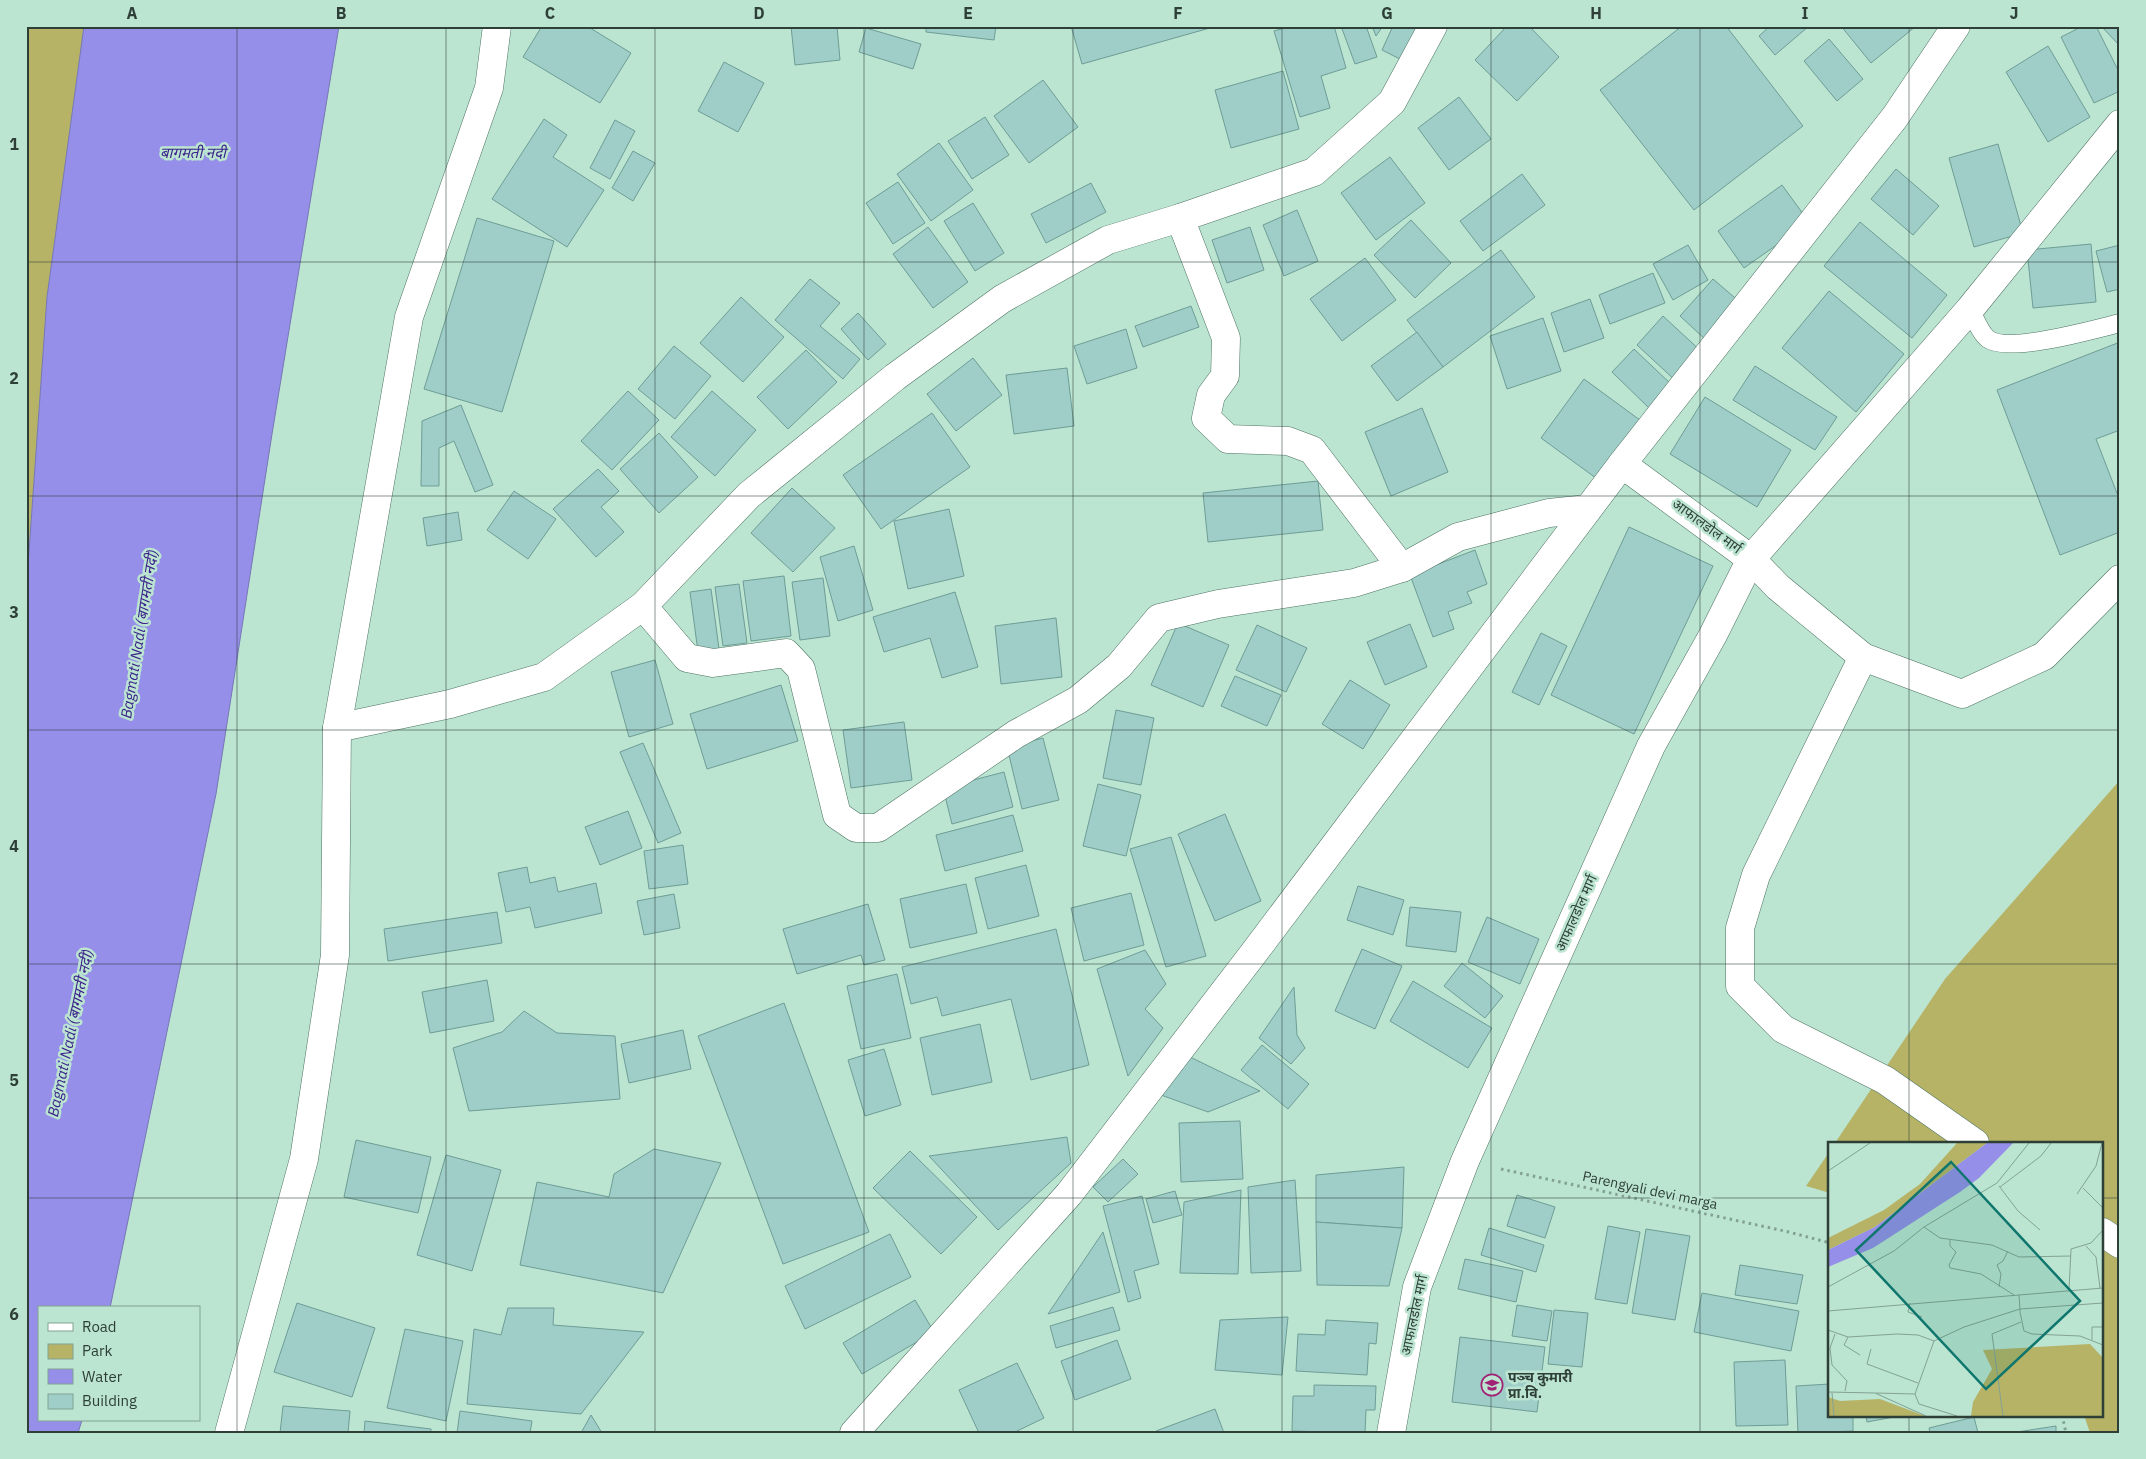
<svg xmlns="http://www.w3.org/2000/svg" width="2146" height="1459" viewBox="0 0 2146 1459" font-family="'IBM Plex Sans','Noto Sans Devanagari',sans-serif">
  <rect width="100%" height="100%" fill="#bbe4d1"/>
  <g fill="#b7b366">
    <path d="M26 26H84L47 297 26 594Z"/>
    <path d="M2120 780V1433H2090L2084 1415H2102V1143H1835L1945 979Z"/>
    <path d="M1830 1151V1193L1806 1186Z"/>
  </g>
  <path fill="#958fe9" stroke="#7677b4" d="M84 26H339L272 434 216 794 110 1308H39V1420H82L78 1433H26V594L47 297Z"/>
  <g fill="#9fcec8" stroke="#6e9d96">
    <path d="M542 26H587L631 53 600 103 523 57Z"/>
    <path d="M791 26H837L840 60 795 65Z"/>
    <path d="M926 26H996L994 40 926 32Z"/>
    <path d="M1071 26H1217L1082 64Z"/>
    <path d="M1292 26H1334L1346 68 1321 76 1330 108 1300 117 1274 31Z"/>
    <path d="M1341 26H1366L1377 57 1355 64Z"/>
    <path d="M1372 26H1383L1376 36Z"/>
    <path d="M1393 26H1418L1402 60 1382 50Z"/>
    <path d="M1507 26H1529L1559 57 1517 101 1475 60Z"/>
    <path d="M1682 26H1726L1803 126 1694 210 1600 90Z"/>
    <path d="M1770 26H1809L1775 55 1759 36Z"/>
    <path d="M1841 26H1916L1871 63Z"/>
    <path d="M2083 26H2096L2120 74V91L2094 103 2061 37Z"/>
    <path d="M2101 26H2120V46Z"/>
    <path d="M866 28 921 44 913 69 859 52Z"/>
    <path d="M1829 39 1863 79 1837 101 1804 61Z"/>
    <path d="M2048 46 2090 117 2048 142 2006 72Z"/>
    <path d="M724 62 764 83 738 132 698 111Z"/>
    <path d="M1283 71 1299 129 1231 148 1215 90Z"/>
    <path d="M1043 80 1078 127 1029 163 994 116Z"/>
    <path d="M1459 97 1491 139 1449 170 1418 128Z"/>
    <path d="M985 117 1009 155 972 179 948 141Z"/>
    <path d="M544 119 567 135 553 157 604 190 567 247 492 199Z"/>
    <path d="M615 120 635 131 610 179 590 168Z"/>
    <path d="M939 143 973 190 931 221 897 174Z"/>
    <path d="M1998 144 2023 233 1974 247 1949 158Z"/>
    <path d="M633 151 655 163 633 201 612 188Z"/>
    <path d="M1390 157 1425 203 1376 240 1341 193Z"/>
    <path d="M1896 169 1939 206 1913 235 1871 199Z"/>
    <path d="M1522 174 1545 205 1483 251 1460 221Z"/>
    <path d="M898 182 925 223 893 244 866 203Z"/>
    <path d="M1091 183 1106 212 1046 243 1031 214Z"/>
    <path d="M1782 185 1809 222 1744 268 1718 231Z"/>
    <path d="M973 203 1004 253 975 271 944 221Z"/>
    <path d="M1297 210 1318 261 1284 276 1263 225Z"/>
    <path d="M477 218 554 241 502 412 424 389Z"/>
    <path d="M1411 220 1451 263 1415 298 1374 255Z"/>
    <path d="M1860 222 1947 295 1912 338 1824 266Z"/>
    <path d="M928 227 968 282 933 308 893 254Z"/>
    <path d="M1250 227 1264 270 1227 283 1212 240Z"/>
    <path d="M2091 244 2096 302 2033 308 2027 250Z"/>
    <path d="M1688 245 1708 280 1673 300 1653 264Z"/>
    <path d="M2120 245V289L2107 292 2096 251Z"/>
    <path d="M1501 250 1535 297 1443 367 1407 320Z"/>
    <path d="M1365 258 1396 300 1342 341 1310 299Z"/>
    <path d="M1653 273 1665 303 1610 324 1599 295Z"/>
    <path d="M810 279 840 303 820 326 860 359 843 379 775 320Z"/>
    <path d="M1713 279 1741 303 1707 341 1680 316Z"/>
    <path d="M1829 291 1904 354 1856 412 1782 348Z"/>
    <path d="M741 297 784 337 743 382 700 343Z"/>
    <path d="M1590 299 1604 338 1564 352 1551 313Z"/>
    <path d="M1191 306 1199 327 1143 347 1135 326Z"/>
    <path d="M858 313 886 344 868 360 841 329Z"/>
    <path d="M1663 316 1703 353 1677 382 1637 345Z"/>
    <path d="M1543 318 1561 371 1507 389 1490 336Z"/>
    <path d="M1126 329 1137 368 1087 384 1074 346Z"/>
    <path d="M1417 332 1443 367 1397 401 1371 366Z"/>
    <path d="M2120 342V430L2096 439 2120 501V532L2060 555 1997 390Z"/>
    <path d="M674 346 711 376 675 419 638 389Z"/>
    <path d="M1634 349 1673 386 1651 410 1612 372Z"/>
    <path d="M806 350 837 382 788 429 757 397Z"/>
    <path d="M973 358 1002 395 956 431 927 394Z"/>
    <path d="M1755 366 1837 417 1815 450 1733 400Z"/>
    <path d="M1067 368 1074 426 1014 434 1006 375Z"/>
    <path d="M1584 379 1644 423 1600 481 1541 438Z"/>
    <path d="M628 391 659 420 612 470 581 441Z"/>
    <path d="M712 391 756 430 715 476 671 437Z"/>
    <path d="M1705 397 1791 450 1757 507 1670 454Z"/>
    <path d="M461 405 493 485 475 492 454 441 439 448V486H421L422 421Z"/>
    <path d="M1422 408 1448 472 1391 496 1365 432Z"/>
    <path d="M932 413 970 467 881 529 843 475Z"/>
    <path d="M659 433 698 477 659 513 620 469Z"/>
    <path d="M598 469 619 491 601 507 624 532 596 557 553 509Z"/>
    <path d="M1318 481 1323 530 1208 542 1203 493Z"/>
    <path d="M792 488 835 528 793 572 751 533Z"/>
    <path d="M514 491 556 519 528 559 487 530Z"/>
    <path d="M949 509 964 576 908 589 894 521Z"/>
    <path d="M458 512 462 540 427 546 423 518Z"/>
    <path d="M1629 527 1713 566 1634 734 1551 695Z"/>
    <path d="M854 546 873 610 838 621 820 557Z"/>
    <path d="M1475 550 1487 584 1467 592 1472 603 1448 612 1454 629 1433 637 1410 575Z"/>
    <path d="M784 576 791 636 751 641 743 581Z"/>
    <path d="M823 578 830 636 800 640 792 582Z"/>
    <path d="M739 584 747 643 723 646 715 587Z"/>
    <path d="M711 589 719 649 698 652 690 592Z"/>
    <path d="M955 592 978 667 942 678 930 638 884 652 873 617Z"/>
    <path d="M1056 618 1062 677 1001 684 995 626Z"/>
    <path d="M1178 623 1229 645 1203 707 1151 685Z"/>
    <path d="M1410 624 1427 667 1385 685 1367 642Z"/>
    <path d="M1257 625 1307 648 1286 692 1236 670Z"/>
    <path d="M1541 633 1567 646 1539 705 1512 692Z"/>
    <path d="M655 660 673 724 629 737 611 672Z"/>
    <path d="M1235 676 1281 695 1267 726 1221 706Z"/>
    <path d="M1350 680 1390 705 1363 749 1322 724Z"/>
    <path d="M781 685 798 741 707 769 690 714Z"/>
    <path d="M1116 710 1154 718 1141 785 1103 778Z"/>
    <path d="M904 722 912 780 851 788 843 730Z"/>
    <path d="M1043 738 1059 800 1022 809 1007 747Z"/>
    <path d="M643 743 681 833 658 843 620 752Z"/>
    <path d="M1004 772 1013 807 952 824 943 788Z"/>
    <path d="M1098 784 1141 795 1126 856 1083 846Z"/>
    <path d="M628 811 642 848 600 865 585 827Z"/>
    <path d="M1225 814 1261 901 1215 921 1178 834Z"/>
    <path d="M1013 815 1023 851 945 871 936 835Z"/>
    <path d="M1171 837 1206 956 1166 967 1130 849Z"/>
    <path d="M683 845 688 884 649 889 644 851Z"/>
    <path d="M1026 865 1039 916 988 929 975 878Z"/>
    <path d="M527 867 530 883 555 877 558 892 596 883 602 913 535 928 530 907 506 912 498 873Z"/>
    <path d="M966 884 977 933 910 948 900 899Z"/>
    <path d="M1358 886 1404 900 1393 935 1347 920Z"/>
    <path d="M1131 893 1144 945 1084 961 1071 908Z"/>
    <path d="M674 894 680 928 644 935 637 901Z"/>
    <path d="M868 904 885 960 864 965 861 955 797 974 783 929Z"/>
    <path d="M1410 907 1461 912 1456 952 1406 946Z"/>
    <path d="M497 912 502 943 388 961 384 929Z"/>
    <path d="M1487 917 1539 939 1520 984 1468 962Z"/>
    <path d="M1056 929 1089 1065 1031 1080 1011 999 942 1016 937 997 911 1004 902 967Z"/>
    <path d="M1362 949 1402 966 1375 1029 1335 1011Z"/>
    <path d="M1145 950 1166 984 1145 1009 1163 1028 1128 1076 1097 969Z"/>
    <path d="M1462 963 1503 996 1485 1018 1444 986Z"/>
    <path d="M897 974 911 1038 861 1049 847 986Z"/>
    <path d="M487 980 494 1021 430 1033 422 992Z"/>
    <path d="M1413 981 1492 1028 1468 1068 1390 1021Z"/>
    <path d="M1294 987 1297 1035 1305 1048 1291 1064 1259 1038Z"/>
    <path d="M784 1003 869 1232 783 1264 698 1036Z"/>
    <path d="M524 1011 557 1033 615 1036 620 1099 469 1111 453 1048 502 1032Z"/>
    <path d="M980 1024 992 1082 932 1095 920 1038Z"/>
    <path d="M683 1030 691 1069 629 1083 621 1044Z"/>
    <path d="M1262 1045 1309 1084 1288 1109 1241 1070Z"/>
    <path d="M884 1049 901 1105 865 1116 848 1060Z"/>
    <path d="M1188 1056 1260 1091 1208 1112 1161 1095Z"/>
    <path d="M1240 1121 1243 1179 1181 1182 1179 1123Z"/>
    <path d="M1067 1137 1071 1163 998 1230 929 1156Z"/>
    <path d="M356 1140 431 1157 418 1213 344 1197Z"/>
    <path d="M654 1149 721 1163 663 1293 520 1265 537 1182 609 1197 614 1174Z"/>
    <path d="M910 1151 977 1217 941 1254 873 1188Z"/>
    <path d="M446 1155 501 1170 472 1271 417 1255Z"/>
    <path d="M1123 1159 1138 1174 1108 1202 1093 1187Z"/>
    <path d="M1404 1167 1402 1228 1316 1222V1175Z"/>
    <path d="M1295 1180 1301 1271 1251 1273 1248 1187Z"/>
    <path d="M1241 1190 1238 1274 1180 1273 1184 1202Z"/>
    <path d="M1175 1191 1182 1215 1153 1223 1146 1199Z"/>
    <path d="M1517 1195 1555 1207 1545 1238 1507 1226Z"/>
    <path d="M1142 1196 1159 1264 1134 1271 1141 1298 1128 1302 1103 1206Z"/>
    <path d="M1316 1222 1402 1228 1389 1286 1317 1285Z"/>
    <path d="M1608 1226 1640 1232 1627 1304 1595 1299Z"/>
    <path d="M1489 1228 1544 1245 1536 1272 1481 1255Z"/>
    <path d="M1646 1229 1690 1236 1675 1320 1632 1313Z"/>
    <path d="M1103 1232 1120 1292 1048 1314Z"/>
    <path d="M890 1234 911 1277 805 1329 785 1286Z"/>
    <path d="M1465 1259 1523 1271 1516 1302 1458 1289Z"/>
    <path d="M1740 1265 1803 1275 1797 1304 1735 1295Z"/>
    <path d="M1702 1293 1799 1311 1791 1351 1694 1332Z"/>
    <path d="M915 1300 934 1332 862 1374 843 1343Z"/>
    <path d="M297 1303 375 1328 352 1397 274 1372Z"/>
    <path d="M1517 1305 1552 1311 1547 1341 1512 1336Z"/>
    <path d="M1113 1307 1120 1330 1056 1348 1050 1326Z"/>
    <path d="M508 1308H554L553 1325 644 1332 581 1414 467 1404 474 1329 501 1335Z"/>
    <path d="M1554 1310 1588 1313 1582 1367 1548 1364Z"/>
    <path d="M1288 1317 1282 1375 1215 1370 1220 1320Z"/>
    <path d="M1326 1320 1378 1323 1376 1344 1369 1343 1367 1375 1296 1371 1298 1334 1325 1335Z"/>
    <path d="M405 1329 463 1341 446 1421 387 1408Z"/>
    <path d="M1460 1337 1545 1347 1537 1412 1452 1402Z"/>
    <path d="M1117 1340 1131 1379 1075 1400 1061 1361Z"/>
    <path d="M1785 1360 1788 1425 1736 1426 1734 1362Z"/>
    <path d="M1017 1363 1044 1418 1013 1433H979L959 1390Z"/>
    <path d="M1830 1384V1415H1853V1431L1798 1433 1796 1386Z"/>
    <path d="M1314 1385 1376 1386 1375 1410H1366L1365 1433 1292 1431 1293 1396H1314Z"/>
    <path d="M283 1406 350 1411 348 1433H280Z"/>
    <path d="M1215 1409 1224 1433H1156V1431Z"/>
    <path d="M460 1411 532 1421 530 1433H457Z"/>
    <path d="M591 1415 602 1433H581Z"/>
    <path d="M1866 1415H1894V1417L1867 1422Z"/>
    <path d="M1974 1417 1978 1433H1930L1929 1428Z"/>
    <path d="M365 1421 431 1429V1433H364Z"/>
    <path d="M2056 1426V1433H2017V1432Z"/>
  </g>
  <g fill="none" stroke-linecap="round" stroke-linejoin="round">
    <g stroke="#4e7463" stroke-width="19">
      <path id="service" d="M1970 309C1975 318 1980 333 1988 339 2008 354 2095 329 2120 323"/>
    </g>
    <g stroke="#4e7463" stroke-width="29">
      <g id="minor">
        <path d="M2120 124 1970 309 1751 559 1778 587 1863 657 1962 694 2044 656 2120 579"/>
        <path d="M1180 218 1226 338 1225 376 1211 395 1206 418 1228 439 1288 441 1312 450 1402 568"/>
        <path d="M643 606 687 658 713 663 786 653 801 669 837 815 856 828H878L1016 734 1078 700 1119 666 1159 618 1218 604 1354 583 1402 568 1458 537 1549 513 1588 509"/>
        <path d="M1863 657 1756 875 1740 928V986L1783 1029 1885 1080 1975 1143"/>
        <path d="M337 728 450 704 544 677 643 606 749 495 895 377 1002 299 1108 240 1180 218 1314 172 1392 102 1433 26"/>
        <path d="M2102 1232 2120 1244"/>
        <path d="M229 1433 304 1159 335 955 337 728 409 317 489 88 497 26"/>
        <path d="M854 1433 1069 1194 1253 954 1622 464 1895 117 1956 26"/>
        <path d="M1391 1433 1417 1287 1465 1161 1651 746 1713 635 1751 559 1622 464"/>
      </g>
    </g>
    <g stroke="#82a193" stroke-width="3" stroke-dasharray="2.5 4" stroke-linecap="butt">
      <path d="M1501 1169 1789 1232 1830 1243"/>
      <path d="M2062 1415 2066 1433"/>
    </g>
    <use href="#service" stroke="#fff" stroke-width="18"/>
    <use href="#minor" stroke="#fff" stroke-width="28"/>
  </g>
  <path fill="none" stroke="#2e3f37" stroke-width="1" stroke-opacity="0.55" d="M237 26V1433M446 26V1433M655 26V1433M864 26V1433M1073 26V1433M1282 26V1433M1491 26V1433M1700 26V1433M1909 26V1143M26 262H2120M26 496H2120M26 730H2120M26 964H2120M26 1198H1830M2102 1198H2120M1909 1415V1433"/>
  <defs>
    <g id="school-ring" transform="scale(1.125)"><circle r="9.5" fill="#bbe4d1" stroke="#a12376" stroke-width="1.5"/><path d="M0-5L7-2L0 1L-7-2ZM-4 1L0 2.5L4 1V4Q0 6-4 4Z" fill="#a12376"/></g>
  </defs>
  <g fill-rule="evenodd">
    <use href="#school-ring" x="1492" y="1385"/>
  </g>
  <g text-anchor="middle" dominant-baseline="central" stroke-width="5" stroke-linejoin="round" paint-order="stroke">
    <g font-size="14" fill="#2e3f37" stroke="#bbe4d1">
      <text transform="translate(1707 526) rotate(36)">आफालडोल मार्ग</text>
      <text transform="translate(1576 913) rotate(-66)">आफालडोल मार्ग</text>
      <text transform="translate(1650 1190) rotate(12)">Parengyali devi marga</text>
      <text transform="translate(1414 1315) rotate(-78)">आफालडोल मार्ग</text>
    </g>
    <g font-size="14" font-weight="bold" fill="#2e3f37" stroke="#bbe4d1" text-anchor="start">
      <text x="1508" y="1377">पञ्च कुमारी<tspan x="1508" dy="16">प्रा.वि.</tspan></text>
    </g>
    <g font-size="15" font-style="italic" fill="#3b228a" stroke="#bbe4d1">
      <text x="193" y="152">बागमती नदी</text>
      <text transform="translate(139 634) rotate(-81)">Bagmati Nadi (बागमती नदी)</text>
      <text transform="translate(70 1033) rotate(-78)">Bagmati Nadi (बागमती नदी)</text>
    </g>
  </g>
  <g transform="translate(1828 1142)">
    <rect width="275" height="275" fill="#bbe4d1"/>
    <path d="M129 1H159L47 85 0 108V96L56 68 92 42ZM262 202 275 216V274H143L145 260 164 227 155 208ZM0 255 12 259 52 257 97 274H0Z" fill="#b7b366"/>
    <path d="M159 1H185L151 36 132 50 45 106 0 125V108L47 85Z" fill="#958fe9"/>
    <path fill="none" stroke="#83a293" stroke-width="1" d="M0 29 42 1M171 44 190 69 212 88M172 45 213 14 223 1M255 46 275 66M249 52 268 24 274 1M96 85 112 96 164 103 191 115 243 114M122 98V104L128 110 121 123 122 126 153 132 186 153M258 104 268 115 272 146M0 145 66 109 96 85 169 41 201 1M171 145 173 132 169 123 175 119 180 109M241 148 243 107 263 101 275 88M82 161 80 170 94 175M275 161 192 167V170L196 189 204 192 252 194 275 203M0 169 275 146M0 188 20 195 69 192 90 193 106 199 136 185 192 167 191 153M7 192 2 206 4 223 19 239 17 249M20 195 16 203 32 213M264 198V185H275M43 207 39 222 90 241M0 250 47 251 98 274M4 251 6 274M48 251 87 252 106 199M87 252 91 262 129 274M175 274 164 192 193 180"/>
    <path fill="#0f766e" fill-opacity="0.15" stroke="#0f766e" stroke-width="2.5" d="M123 20 252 159 158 247 28 108Z"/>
    <rect width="275" height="275" fill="none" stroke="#2e3f37" stroke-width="2.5"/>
  </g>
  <rect width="2146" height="1459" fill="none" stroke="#bbe4d1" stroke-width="55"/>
  <rect x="38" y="1306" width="162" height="115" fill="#bbe4d1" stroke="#83a293"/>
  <rect x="48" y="1323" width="25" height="8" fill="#ffffff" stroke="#83a293"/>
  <text x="82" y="1332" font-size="15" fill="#2e3f37">Road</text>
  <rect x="48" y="1344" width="25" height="15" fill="#b7b366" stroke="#83a293"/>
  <text x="82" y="1356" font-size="15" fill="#2e3f37">Park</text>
  <rect x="48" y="1369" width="25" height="15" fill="#958fe9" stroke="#83a293"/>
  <text x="82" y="1382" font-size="15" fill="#2e3f37">Water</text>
  <rect x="48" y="1394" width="25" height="15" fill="#9fcec8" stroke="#83a293"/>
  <text x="82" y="1406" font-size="15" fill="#2e3f37">Building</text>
  <rect x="28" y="28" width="2090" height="1404" fill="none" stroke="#2e3f37" stroke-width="2"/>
  <g font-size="16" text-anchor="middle" font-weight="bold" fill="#2e3f37">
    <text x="132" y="19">A</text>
    <text x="341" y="19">B</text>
    <text x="550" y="19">C</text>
    <text x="759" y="19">D</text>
    <text x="968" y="19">E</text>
    <text x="1178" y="19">F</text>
    <text x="1387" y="19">G</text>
    <text x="1596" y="19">H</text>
    <text x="1805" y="19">I</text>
    <text x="2014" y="19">J</text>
    <text x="14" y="150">1</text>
    <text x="14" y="384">2</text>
    <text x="14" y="618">3</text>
    <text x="14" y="852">4</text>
    <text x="14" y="1086">5</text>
    <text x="14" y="1320">6</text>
  </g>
</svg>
